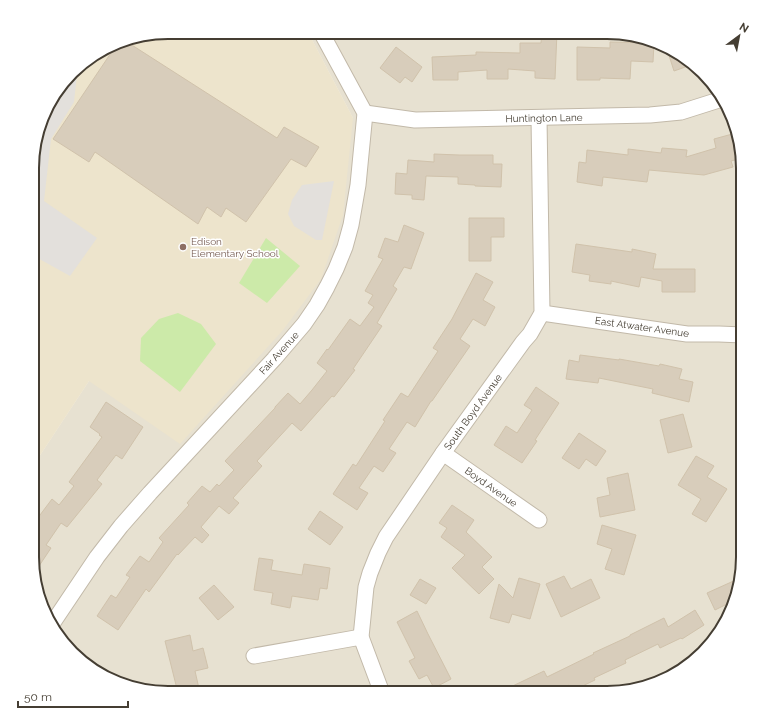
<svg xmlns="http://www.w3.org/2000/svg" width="775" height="725" viewBox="0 0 775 725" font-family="Raleway,sans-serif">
  <rect width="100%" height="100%" fill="#f3efe3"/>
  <path fill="#e7e1d1" d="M308 32H616L667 46 709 79 733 116 743 159V557L729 617 696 659 659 683 615 693H168L108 679 66 646 42 609 32 565 33 466 89 381 353 118Z"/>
  <path fill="#ede4cc" d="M168 32H308L353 118 343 215 321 279 283 330 180 444 89 381 33 466 34 170 35 169 39 131 50 100 79 66 124 39Z"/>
  <g fill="#cceaa9">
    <path d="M266 238 300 266 267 303 239 283Z"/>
    <path d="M178 313 201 324 216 344 180 392 140 361 141 338 159 319Z"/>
  </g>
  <g fill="#e3e0dc">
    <path d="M78 66 74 102 51 139 44 201 97 238 70 276 34 256V177L40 126 50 100Z"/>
    <path d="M334 181 322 240H316L294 226 288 214 292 200 302 185Z"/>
  </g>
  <g fill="#d8cdbb" stroke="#d0c2ab">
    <path d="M542 32H557L555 79 535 78V71L508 69V79H487V70L458 72V80H433L432 57 476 55V52L520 53V43H541Z"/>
    <path d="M124 40 277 138 284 127 319 147 306 167 291 159 246 222 226 208 221 217 207 207 198 224 95 152 89 162 53 139 117 44Z"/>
    <path d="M610 42 654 43 653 62 631 61 630 79 600 78V80H577V47L610 48Z"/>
    <path d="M666 46H667L691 65 674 71Z"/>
    <path d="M396 47 422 67 412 82 405 77 400 83 380 68Z"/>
    <path d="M736 133 742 158 731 161 733 167 704 175 649 170 647 182 603 177 602 186 577 182 579 162 586 163 587 150 628 155V149L661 153 662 148 687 150 686 157 716 148 714 139Z"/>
    <path d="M434 154 459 155H493V164H502L501 187 475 186V185L458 184V177L426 176 424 200 412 199V195L395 194 396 173 407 174 408 160 434 162Z"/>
    <path d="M469 218H504V237H491V261H469Z"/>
    <path d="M404 225 424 233 411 269 404 267 393 286 397 289 377 323 382 326 353 369 355 370 334 397 332 396 301 431 292 423 257 461 262 466 233 498 239 503 229 514 219 506 201 527 209 535 202 543 195 537 178 555 177 554 149 592 146 589 118 630 97 616 111 595 116 598 130 577 126 575 140 556 149 562 163 542 159 538 189 505 187 503 202 486 210 492 217 484 219 486 234 470 225 461 275 408V407L288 393 300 404 312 390 327 371 317 363 327 349 328 350 350 319 360 326 374 307 368 303 373 295 365 291 383 259 378 257 385 238 398 242Z"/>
    <path d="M576 244 632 252V249L656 254 653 269H695V292H662V281L641 277 639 287 611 281V284L589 281 590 275 572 272Z"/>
    <path d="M476 273 493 282 483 300 495 307 485 326 473 319 460 339 470 346 432 401H431L415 427 407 422 389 449 396 453 383 472 374 466 359 488 368 493 357 510 333 494 353 464 356 466 385 421 383 420 401 393 408 397 438 351 433 348 452 319Z"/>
    <path d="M580 355 619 360V359L659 366 660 364 682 369 679 379 693 382 689 402 652 393 653 389 599 378 598 383 566 379 569 360 579 362Z"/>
    <path d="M536 387 559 403 535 440 537 441 522 463 494 445 506 426 517 433 532 410 524 405Z"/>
    <path d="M106 402 143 427 122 459 116 455 97 480 102 484 67 527 61 523 46 545 51 548 39 566 32 561V526L40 515 52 499 59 505 74 486 69 482 102 437 99 435 100 434 90 427Z"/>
    <path d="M683 414 692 447 668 453 660 420Z"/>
    <path d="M579 433 606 451 596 466 586 459 579 469 562 458Z"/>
    <path d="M696 456 714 466 707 477 727 489 706 522 692 514 701 499 678 485Z"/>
    <path d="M628 473 635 510 600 517 597 498 610 495 607 478Z"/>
    <path d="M452 505 474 520 466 532 492 557 482 567 494 579 479 594 452 568 465 555 441 537 447 528 439 523Z"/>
    <path d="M320 511 343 527 330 545 308 529Z"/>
    <path d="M602 525 636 535 624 575 605 569 612 549 597 544Z"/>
    <path d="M259 558 273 560 271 570 302 575 304 564 330 568 327 589 320 588 318 600 292 596 290 608 271 604 273 593 254 590Z"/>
    <path d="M564 576 571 589 591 579 600 598 561 617 546 584Z"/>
    <path d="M519 578 540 584 530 619 512 614 509 623 490 618 499 584 513 598Z"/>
    <path d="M420 579 436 588 426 604 410 595Z"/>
    <path d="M738 579 733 601 715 610 707 593Z"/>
    <path d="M214 585 234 607 218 620 199 598Z"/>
    <path d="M695 610 704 625 682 639 681 638 660 648 658 644 625 660 626 663 594 678 595 680 572 691 569 685 554 693H498L544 671 547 677 594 654 593 653 630 636V635L664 618 668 627Z"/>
    <path d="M417 611 428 634 451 679 434 688 427 675 419 679 409 661 415 658 397 622Z"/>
    <path d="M190 635 193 651 203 648 208 668 195 671 200 693H178L165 641Z"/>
  </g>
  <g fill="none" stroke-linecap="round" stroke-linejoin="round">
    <g stroke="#c2b9a9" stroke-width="17">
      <g id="minor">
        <path d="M365 113 415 120 650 115 681 112 722 99"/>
        <path d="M542 313 687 334H719L743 335"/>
        <path d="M443 453 539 520"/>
        <path d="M52 624 97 557 121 526 150 493 274 359 304 324 317 305 327 287 336 269 345 247 351 225 358 185 365 113 321 32"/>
        <path d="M254 656 361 637"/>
        <path d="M382 693 361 637 366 587 370 573 378 553 386 537 443 453 523 342 530 334 542 313 539 118"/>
      </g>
    </g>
    <use href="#minor" stroke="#fff" stroke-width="15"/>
  </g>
  <circle fill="#8d6e63" stroke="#fff" stroke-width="1.5" cx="183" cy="247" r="4"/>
  <g text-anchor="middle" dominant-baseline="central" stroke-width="3" stroke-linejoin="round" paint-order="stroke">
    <g font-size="10" fill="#453e33" stroke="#fff">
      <text transform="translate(544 118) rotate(-1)">Huntington Lane</text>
      <text transform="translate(642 327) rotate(8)">East Atwater Avenue</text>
      <text transform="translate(279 353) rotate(-48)">Fair Avenue</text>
      <text transform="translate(473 412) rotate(-54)">South Boyd Avenue</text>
      <text transform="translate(491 487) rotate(35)">Boyd Avenue</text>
    </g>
    <g font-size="10" fill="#785e54" stroke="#fff" text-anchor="start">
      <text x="191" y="241">Edison<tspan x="191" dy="12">Elementary School</tspan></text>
    </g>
  </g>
  <path d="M0 0H775V725H0ZM168 39H607A129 129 0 0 1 736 168V557A129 129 0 0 1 607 686H168A129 129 0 0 1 39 557V168A129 129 0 0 1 168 39Z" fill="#fff" fill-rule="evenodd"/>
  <path fill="none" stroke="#453e33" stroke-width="2" d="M168 39H607A129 129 0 0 1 736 168V557A129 129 0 0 1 607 686H168A129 129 0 0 1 39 557V168A129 129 0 0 1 168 39Z"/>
  <g transform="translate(739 36) rotate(32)" stroke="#ffffff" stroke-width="3" paint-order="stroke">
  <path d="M0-3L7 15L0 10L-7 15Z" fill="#453e33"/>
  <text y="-6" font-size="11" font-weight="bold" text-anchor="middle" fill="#453e33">N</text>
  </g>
  <path d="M18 701v6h110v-6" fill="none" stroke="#453e33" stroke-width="2"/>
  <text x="24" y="701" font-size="12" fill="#453e33" stroke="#ffffff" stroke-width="3" paint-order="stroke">50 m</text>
</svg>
